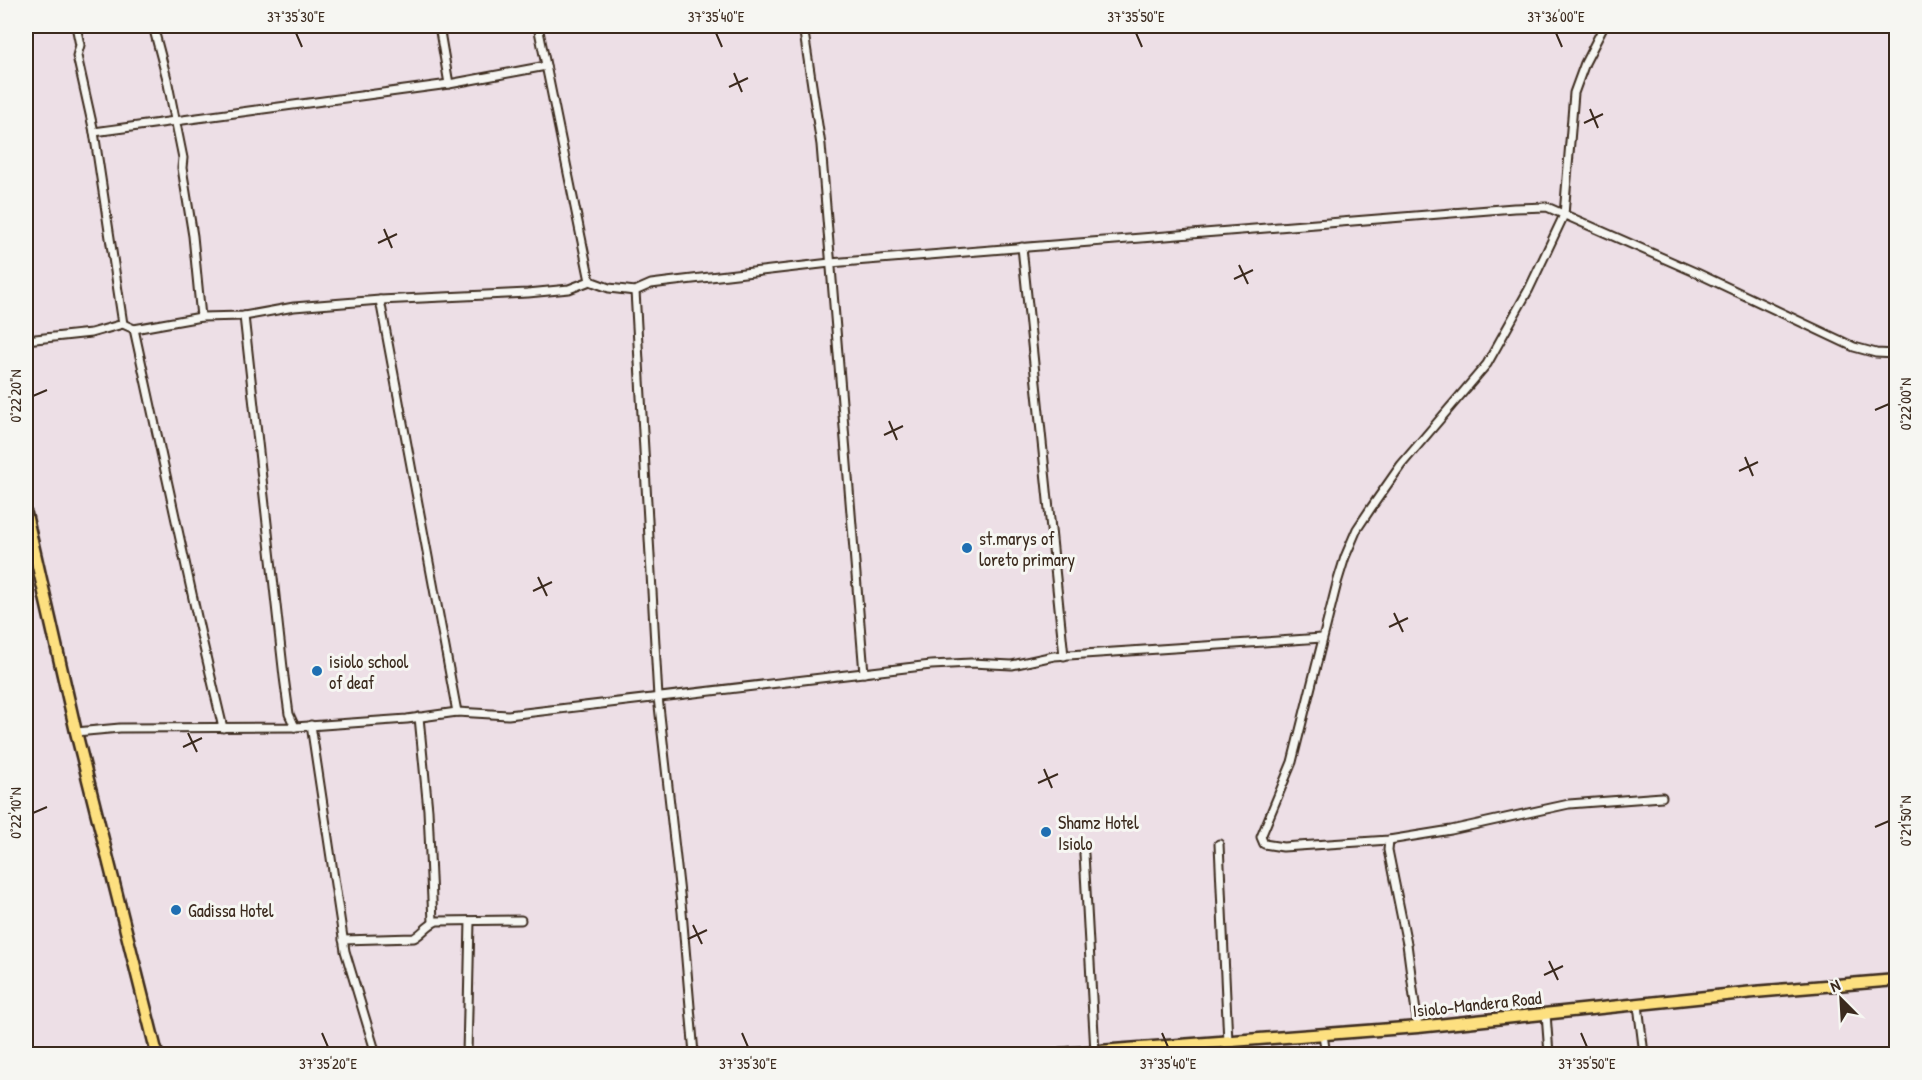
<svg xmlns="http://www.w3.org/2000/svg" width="1922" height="1080" viewBox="0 0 1922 1080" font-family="'Patrick Hand',sans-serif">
  <rect width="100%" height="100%" fill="#eddfe6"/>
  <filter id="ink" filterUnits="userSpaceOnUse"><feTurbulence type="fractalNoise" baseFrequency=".0167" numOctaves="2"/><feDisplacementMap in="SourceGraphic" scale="12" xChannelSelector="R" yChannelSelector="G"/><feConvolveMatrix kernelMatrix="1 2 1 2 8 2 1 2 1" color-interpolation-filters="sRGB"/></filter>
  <g filter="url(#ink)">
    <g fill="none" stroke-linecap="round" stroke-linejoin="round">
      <g stroke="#3b2a1e" stroke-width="11">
        <g id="minor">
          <path d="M76 26 80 45 77 56 94 132 123 324"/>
          <path d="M153 26 167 79 183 158 182 168 193 236 201 317"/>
          <path d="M439 26 449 84"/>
          <path d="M538 26 590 281"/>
          <path d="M803 26 821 145 864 673"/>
          <path d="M1604 26 1585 63 1574 93 1564 215 1529 289 1487 364 1401 465 1371 508 1357 529 1345 557 1337 583 1292 762 1261 837 1264 844 1283 847 1389 840 1451 830 1569 804 1662 797"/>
          <path d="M94 132 449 84 546 66"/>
          <path d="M1022 247 1064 656"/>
          <path d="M635 291 658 697 682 912 694 1054"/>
          <path d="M380 300 457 712"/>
          <path d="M244 316 284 677 289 714 295 727"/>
          <path d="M134 329 201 635 223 728"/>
          <path d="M1896 332V343"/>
          <path d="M26 340 91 333 123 324 134 329 201 317 244 316 294 307 380 300 528 293 569 289 590 281 609 288 635 291 651 284 667 282 830 263 1514 208 1547 207 1697 273 1854 347 1876 353 1896 354"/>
          <path d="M419 717 428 810 433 922"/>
          <path d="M311 725 345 951 376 1054"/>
          <path d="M76 732 120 728 295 727 407 719 457 712 508 715 931 665 971 663 1012 665 1054 656 1322 638"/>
          <path d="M1389 840 1388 850 1407 944 1418 1027"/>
          <path d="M1219 844 1228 1042"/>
          <path d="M1084 854 1095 1052"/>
          <path d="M343 940 414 938C423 933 427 925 437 921L521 920"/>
          <path d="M1638 1005 1644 1054"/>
          <path d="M1546 1014 1549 1054"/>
          <path d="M1323 1035 1326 1054"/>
          <path d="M467 1054 470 921"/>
        </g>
      </g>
      <g stroke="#3b2a1e" stroke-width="15">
        <g id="trunk">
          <path d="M26 514 76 732 157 1054"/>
          <path d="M1060 1054 1418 1027 1754 992 1896 980"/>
        </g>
      </g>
      <use href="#minor" stroke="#f6f6f2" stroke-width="7"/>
      <use href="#trunk" stroke="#fde080" stroke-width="10"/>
    </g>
  </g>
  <path fill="none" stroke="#3b2a1e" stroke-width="2" d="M296 33 302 47M716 33 722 47M1136 33 1142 47M1556 33 1562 47M734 73 742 92M729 87 748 78M1590 109 1598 128M1584 123 1603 114M384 229 392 248M378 243 397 234M1239 265 1248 284M1234 279 1253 270M33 396 47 390M1875 410 1889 404M889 421 897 440M884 435 903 426M1745 457 1753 476M1739 471 1758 462M538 577 547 596M533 591 552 582M1394 613 1403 632M1389 627 1408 618M188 733 197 752M183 747 202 738M1044 769 1052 788M1038 783 1058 774M33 813 47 807M1875 827 1889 821M693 925 702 944M688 939 707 930M1549 961 1558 980M1544 975 1563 966M322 1033 328 1047M742 1033 748 1047M1162 1033 1168 1047M1581 1033 1587 1047"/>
  <g fill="#1f6fb2" stroke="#f6f6f2" stroke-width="2">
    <circle cx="967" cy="548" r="6"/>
    <circle cx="317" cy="671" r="6"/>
    <circle cx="1046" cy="832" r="6"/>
    <circle cx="176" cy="910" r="6"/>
  </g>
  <g text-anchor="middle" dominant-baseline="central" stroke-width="6" stroke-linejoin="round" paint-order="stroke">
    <g font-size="18" fill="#3b2a1e" stroke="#f6f6f2" text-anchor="start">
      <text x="979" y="538">st.marys of<tspan x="979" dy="21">loreto primary</tspan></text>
      <text x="329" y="661">isiolo school<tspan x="329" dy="21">of deaf</tspan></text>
      <text x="1058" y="822">Shamz Hotel<tspan x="1058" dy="21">Isiolo</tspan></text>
      <text x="188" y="910">Gadissa Hotel</text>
    </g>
    <g font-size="18" fill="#3b2a1e" stroke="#f6f6f2">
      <text transform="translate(1477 1004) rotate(-6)">Isiolo-Mandera Road</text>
    </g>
  </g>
  <rect width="1922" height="1080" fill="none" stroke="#f6f6f2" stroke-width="66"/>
  <g transform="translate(1841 999) rotate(336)" stroke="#f6f6f2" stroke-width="4.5" paint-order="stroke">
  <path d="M0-4.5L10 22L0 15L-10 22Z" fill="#3b2a1e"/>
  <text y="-9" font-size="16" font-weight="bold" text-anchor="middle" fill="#3b2a1e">N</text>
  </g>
  <rect x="33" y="33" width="1856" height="1014" fill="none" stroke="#3b2a1e" stroke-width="2"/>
  <g font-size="15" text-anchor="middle" fill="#3b2a1e">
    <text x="296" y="22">37°35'30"E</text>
    <text x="716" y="22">37°35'40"E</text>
    <text x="1136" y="22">37°35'50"E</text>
    <text x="1556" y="22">37°36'00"E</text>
    <text transform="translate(16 396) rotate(-90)" y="5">0°22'20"N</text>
    <text transform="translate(1906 404) rotate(-90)" y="5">0°22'00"N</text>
    <text transform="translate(16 813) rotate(-90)" y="5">0°22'10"N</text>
    <text transform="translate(1906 821) rotate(-90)" y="5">0°21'50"N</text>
    <text x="328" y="1069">37°35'20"E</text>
    <text x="748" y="1069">37°35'30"E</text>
    <text x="1168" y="1069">37°35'40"E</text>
    <text x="1587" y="1069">37°35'50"E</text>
  </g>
</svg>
